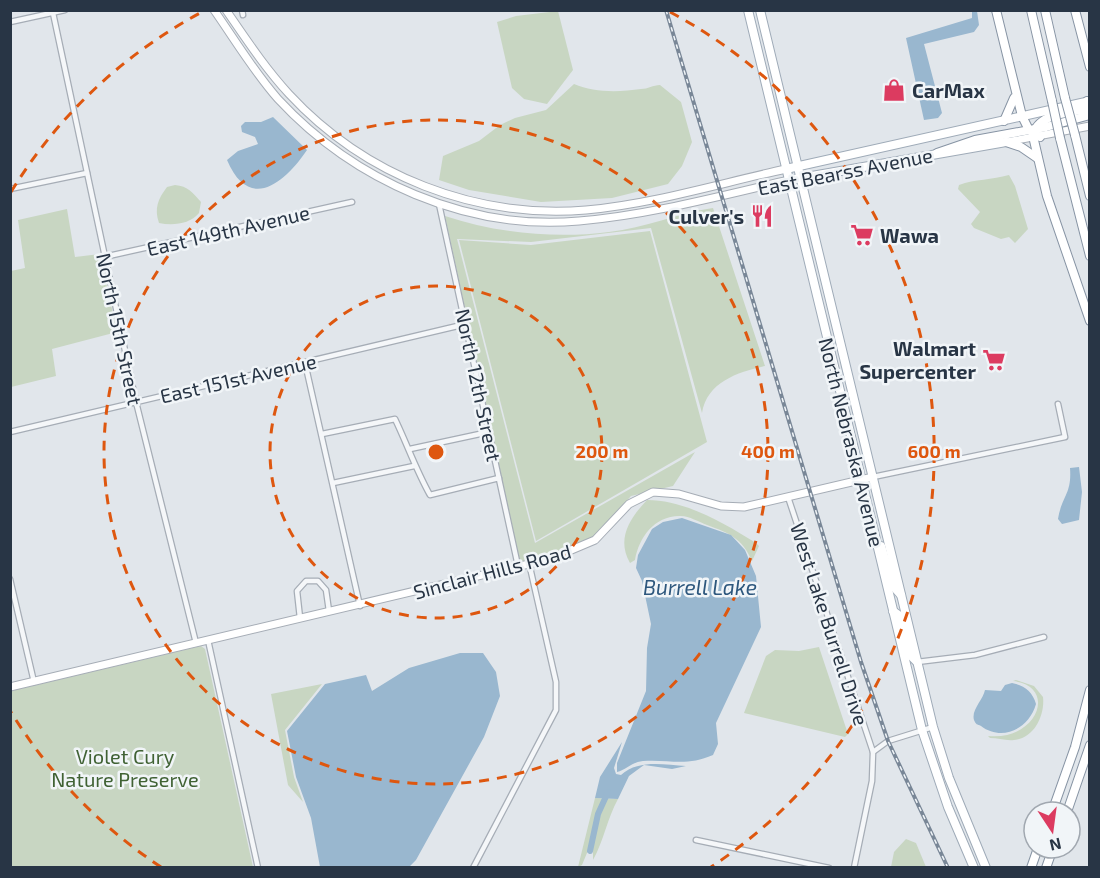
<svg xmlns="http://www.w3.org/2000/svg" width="1100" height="878" viewBox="0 0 1100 878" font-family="'Exo 2',sans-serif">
  <rect width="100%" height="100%" fill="#e1e6eb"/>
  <g fill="#c8d6c2">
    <path d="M558 11 573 70 547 104 524 99 512 88 497 22 516 16Z"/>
    <path d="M574 84C594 93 620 92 641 89 648 89 653 85 660 85L681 102 692 142 682 166 668 184 612 198 541 202 469 190 439 180 443 156 479 141 500 125 515 118 546 110Z"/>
    <path d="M1009 175 1015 186 1028 229 1015 243 1009 237 1001 239 974 228 971 224 980 212 958 189 959 185C975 179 992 180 1009 175Z"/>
    <path d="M175 185C188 186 193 193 201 202L199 213C190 224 173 226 159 223 154 208 158 199 167 187Z"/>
    <path d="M713 208 765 366C738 372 707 382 702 413L651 228 531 242 457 239 535 543 695 452 673 486 631 496 593 538 565 550 520 562 445 216C496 233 555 239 609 232 645 228 678 213 713 208Z"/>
    <path d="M67 209 75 257 100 254 117 332 52 349 56 376 11 387V271L25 268 18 220Z"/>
    <path d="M650 231 707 442 536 541 459 240 531 245Z"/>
    <path d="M647 500C685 500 724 523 756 543L759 546 752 561C742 538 729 533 707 525 699 522 689 516 681 516 655 515 639 537 635 560L630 563C616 539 630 518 647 500Z"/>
    <path d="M201 646 205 649 253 867H11V691Z"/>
    <path d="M819 647 848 734 845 737 744 713 766 656 775 650 799 651Z"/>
    <path d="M1016 680 1034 686 1043 697C1045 714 1035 738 1014 740 1006 741 998 738 990 738L988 736C1038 741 1058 686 1013 681Z"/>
    <path d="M322 684 285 730 294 777 303 802 288 785 271 694Z"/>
    <path d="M595 798 618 799C607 819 604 840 593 860V851L589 848 582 865 578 867Z"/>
    <path d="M906 839 916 843 926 867H891L894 852Z"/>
  </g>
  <g fill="#99b7cf">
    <path d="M972 11H977L979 25 974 32 924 44 942 113 938 118 924 120 906 38 972 18Z"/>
    <path d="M273 117 307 150C284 184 249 212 227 160L238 151 258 144 255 137 242 132 241 126 245 122H261Z"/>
    <path d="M1079 467 1082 492 1079 520 1062 524 1058 519C1062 495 1072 494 1070 468Z"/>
    <path d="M682 518 731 535 745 550 756 576 761 627 716 723 718 744 713 755C686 767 669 759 643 761 632 762 626 770 617 772V763L646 691 647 648 651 624 642 581 636 568 638 555 652 529 663 522Z"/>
    <path d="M460 653H483L496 672 500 696 484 737 416 860 409 867H320L311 818 296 777 287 731 325 684 366 675 372 691 409 668Z"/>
    <path d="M1012 683C1024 685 1033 692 1036 704 1029 729 1002 742 981 726 977 724 976 725 974 720 971 710 983 700 985 690L1001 691 1005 685Z"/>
    <path d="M622 742 614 768 616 774 621 775C639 759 664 765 686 766L672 769 644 765 629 776 618 799 595 798 600 777Z"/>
  </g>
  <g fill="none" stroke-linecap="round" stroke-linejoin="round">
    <path stroke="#99b7cf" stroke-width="6" d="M590 851 598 814 608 792"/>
    <g stroke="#a6adb6" stroke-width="7">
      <g id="street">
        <path d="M242 10 243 15"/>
        <path d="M53 13 136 402 196 643"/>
        <path d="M10 22 65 10"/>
        <path d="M10 189 87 173"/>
        <path d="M439 204 518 566"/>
        <path d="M104 257 352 202"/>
        <path d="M305 363 360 606"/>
        <path d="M10 432 466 324"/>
        <path d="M322 434 395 419C407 444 416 470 430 495L499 478"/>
        <path d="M410 449 489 432"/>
        <path d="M873 477 1065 437 1058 404"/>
        <path d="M333 483 414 466"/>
        <path d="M788 497 873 752"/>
        <path d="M10 579 34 682"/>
        <path d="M300 618 297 591 306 581H318L326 590 329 611"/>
        <path d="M208 640 258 868"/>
        <path d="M917 662 975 655 1044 637"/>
        <path d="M696 840 829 868"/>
        <path d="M473 868 556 710V682L529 563"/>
        <path d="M854 868 872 781 873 752 888 741 933 727"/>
      </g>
    </g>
    <g stroke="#a6adb6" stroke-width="9">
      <g id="secondary">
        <path d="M214 10C235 40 254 72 278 99 354 181 467 231 579 221 649 215 720 196 789 180"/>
        <path d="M226 10C246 39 265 68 289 94 365 176 475 219 586 210 653 204 721 183 786 169"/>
        <path d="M1007 142 1090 126"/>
        <path d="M10 687 550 559 595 540 629 504 653 492 679 494 721 506 744 507 873 477"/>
      </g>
    </g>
    <g stroke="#9fabb8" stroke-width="10">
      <g id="primary">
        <path d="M748 10 922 730 948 807 974 868"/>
        <path d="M760 10 933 727 949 778 986 868"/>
        <path d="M786 169 1090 101"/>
        <path d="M789 180 1006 142"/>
        <path d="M881 546 893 586 901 595"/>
        <path d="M893 611 900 616 910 655 916 661"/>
      </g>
    </g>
    <g stroke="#8794a4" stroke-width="10">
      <g id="highway">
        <path d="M996 10 1022 116 1029 130 1040 137"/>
        <path d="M1031 10 1052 101"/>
        <path d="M1045 10 1065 98"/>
        <path d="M1075 10 1090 67"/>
        <path d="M1087 101 1090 102"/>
        <path d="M1090 108C1070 113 1037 113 1033 136L1047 196 1090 321"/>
        <path d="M1004 121 1014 98"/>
        <path d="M1075 135 1090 196"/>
        <path d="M1060 138 1090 256"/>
        <path d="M1006 142 1021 147 1037 158"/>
        <path d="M937 153 975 140 1046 127 1090 115"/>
        <path d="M1052 812 1075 747 1090 690"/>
        <path d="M1067 812 1090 745"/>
        <path d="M1031 868 1038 848"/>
        <path d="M1046 868 1053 848"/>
      </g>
    </g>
    <use href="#street" stroke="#f5f7f9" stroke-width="4.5"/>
    <use href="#secondary" stroke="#fff" stroke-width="7"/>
    <use href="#primary" stroke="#fff" stroke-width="8"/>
    <use href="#highway" stroke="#fff" stroke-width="8"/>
    <g stroke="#798797" stroke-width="4">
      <path id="rail" d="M666 10 861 662 888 741 948 868"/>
    </g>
    <use href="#rail" stroke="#f1f5f8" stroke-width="1.5" stroke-dasharray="4.5" stroke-linecap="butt"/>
    <g stroke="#8794a4" stroke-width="10" stroke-linecap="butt">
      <g id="highway-bridge">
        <path d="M1065 98 1075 135"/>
        <path d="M1052 101 1060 138"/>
      </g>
    </g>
    <use href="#highway-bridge" stroke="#fff" stroke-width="8"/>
  </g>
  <g fill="none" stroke="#de570f" stroke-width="3" stroke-dasharray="10 8">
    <circle cx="436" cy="452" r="166"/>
    <circle cx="436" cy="452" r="332"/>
    <path d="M161 867A498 498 0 0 1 11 712M11 192A498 498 0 0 1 202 12M670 12A498 498 0 0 1 711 867"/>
  </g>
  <defs>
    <g id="shop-bare" transform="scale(1.8)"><path d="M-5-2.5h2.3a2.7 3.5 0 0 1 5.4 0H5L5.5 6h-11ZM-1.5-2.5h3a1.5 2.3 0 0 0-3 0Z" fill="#dc3b60" stroke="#f1f5f8" stroke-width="2.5" paint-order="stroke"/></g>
    <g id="restaurant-bare" transform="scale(1.8)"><path d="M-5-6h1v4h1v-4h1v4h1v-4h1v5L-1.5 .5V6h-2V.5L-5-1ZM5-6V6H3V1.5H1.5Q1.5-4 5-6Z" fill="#dc3b60" stroke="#f1f5f8" stroke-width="2.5" paint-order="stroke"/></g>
    <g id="supermarket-bare" transform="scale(1.8)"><path d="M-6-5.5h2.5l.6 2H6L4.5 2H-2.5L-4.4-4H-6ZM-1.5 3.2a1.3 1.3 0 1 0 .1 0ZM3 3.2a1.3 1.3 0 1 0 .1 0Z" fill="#dc3b60" stroke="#f1f5f8" stroke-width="2.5" paint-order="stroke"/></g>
  </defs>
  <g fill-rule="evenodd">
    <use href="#shop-bare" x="894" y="90"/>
    <use href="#restaurant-bare" x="762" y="216"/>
    <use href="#supermarket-bare" x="862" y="235"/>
    <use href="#supermarket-bare" x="994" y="360"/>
  </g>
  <g text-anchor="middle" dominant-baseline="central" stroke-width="5" stroke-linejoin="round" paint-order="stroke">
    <g font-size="20" font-weight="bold" fill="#283545" stroke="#f1f5f8" text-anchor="start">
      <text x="912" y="90">CarMax</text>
      <text x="744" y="216" text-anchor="end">Culver's</text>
      <text x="880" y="235">Wawa</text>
      <text x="976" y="348" text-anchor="end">Walmart<tspan x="976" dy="23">Supercenter</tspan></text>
    </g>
    <g font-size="20" fill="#283545" stroke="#f1f5f8">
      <text transform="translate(845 171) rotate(-11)">East Bearss Avenue</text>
      <text transform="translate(228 230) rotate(-13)">East 149th Avenue</text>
      <text transform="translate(120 329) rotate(78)">North 15th Street</text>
      <text transform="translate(238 378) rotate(-13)">East 151st Avenue</text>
      <text transform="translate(479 385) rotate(78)">North 12th Street</text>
      <text transform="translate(852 442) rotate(76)">North Nebraska Avenue</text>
      <text transform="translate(492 571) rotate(-15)">Sinclair Hills Road</text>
      <text transform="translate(830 624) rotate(72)">West Lake Burrell Drive</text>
    </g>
    <g font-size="20" fill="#406234" stroke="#f1f5f8">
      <text x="125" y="756">Violet Cury<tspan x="125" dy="23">Nature Preserve</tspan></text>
    </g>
    <g font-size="21" font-style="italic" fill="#2d577d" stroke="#f1f5f8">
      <text x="700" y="586">Burrell Lake</text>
    </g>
  </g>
  <circle cx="436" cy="452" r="9" fill="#de570f" stroke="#f1f5f8" stroke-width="3"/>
  <g font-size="18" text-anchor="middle" font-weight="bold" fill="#de570f" stroke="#f1f5f8" stroke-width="5" stroke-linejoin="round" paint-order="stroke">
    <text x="602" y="458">200 m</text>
    <text x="768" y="458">400 m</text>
    <text x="934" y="458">600 m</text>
  </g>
  <rect width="1100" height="878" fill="none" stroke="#283545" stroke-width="24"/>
  <g transform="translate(1052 830) rotate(167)"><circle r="28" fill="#f1f5f8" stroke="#a1a8b0" stroke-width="1.5"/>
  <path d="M0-4.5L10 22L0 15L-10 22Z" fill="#dc3b60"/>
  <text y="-9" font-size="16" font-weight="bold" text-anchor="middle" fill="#283545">N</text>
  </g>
</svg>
